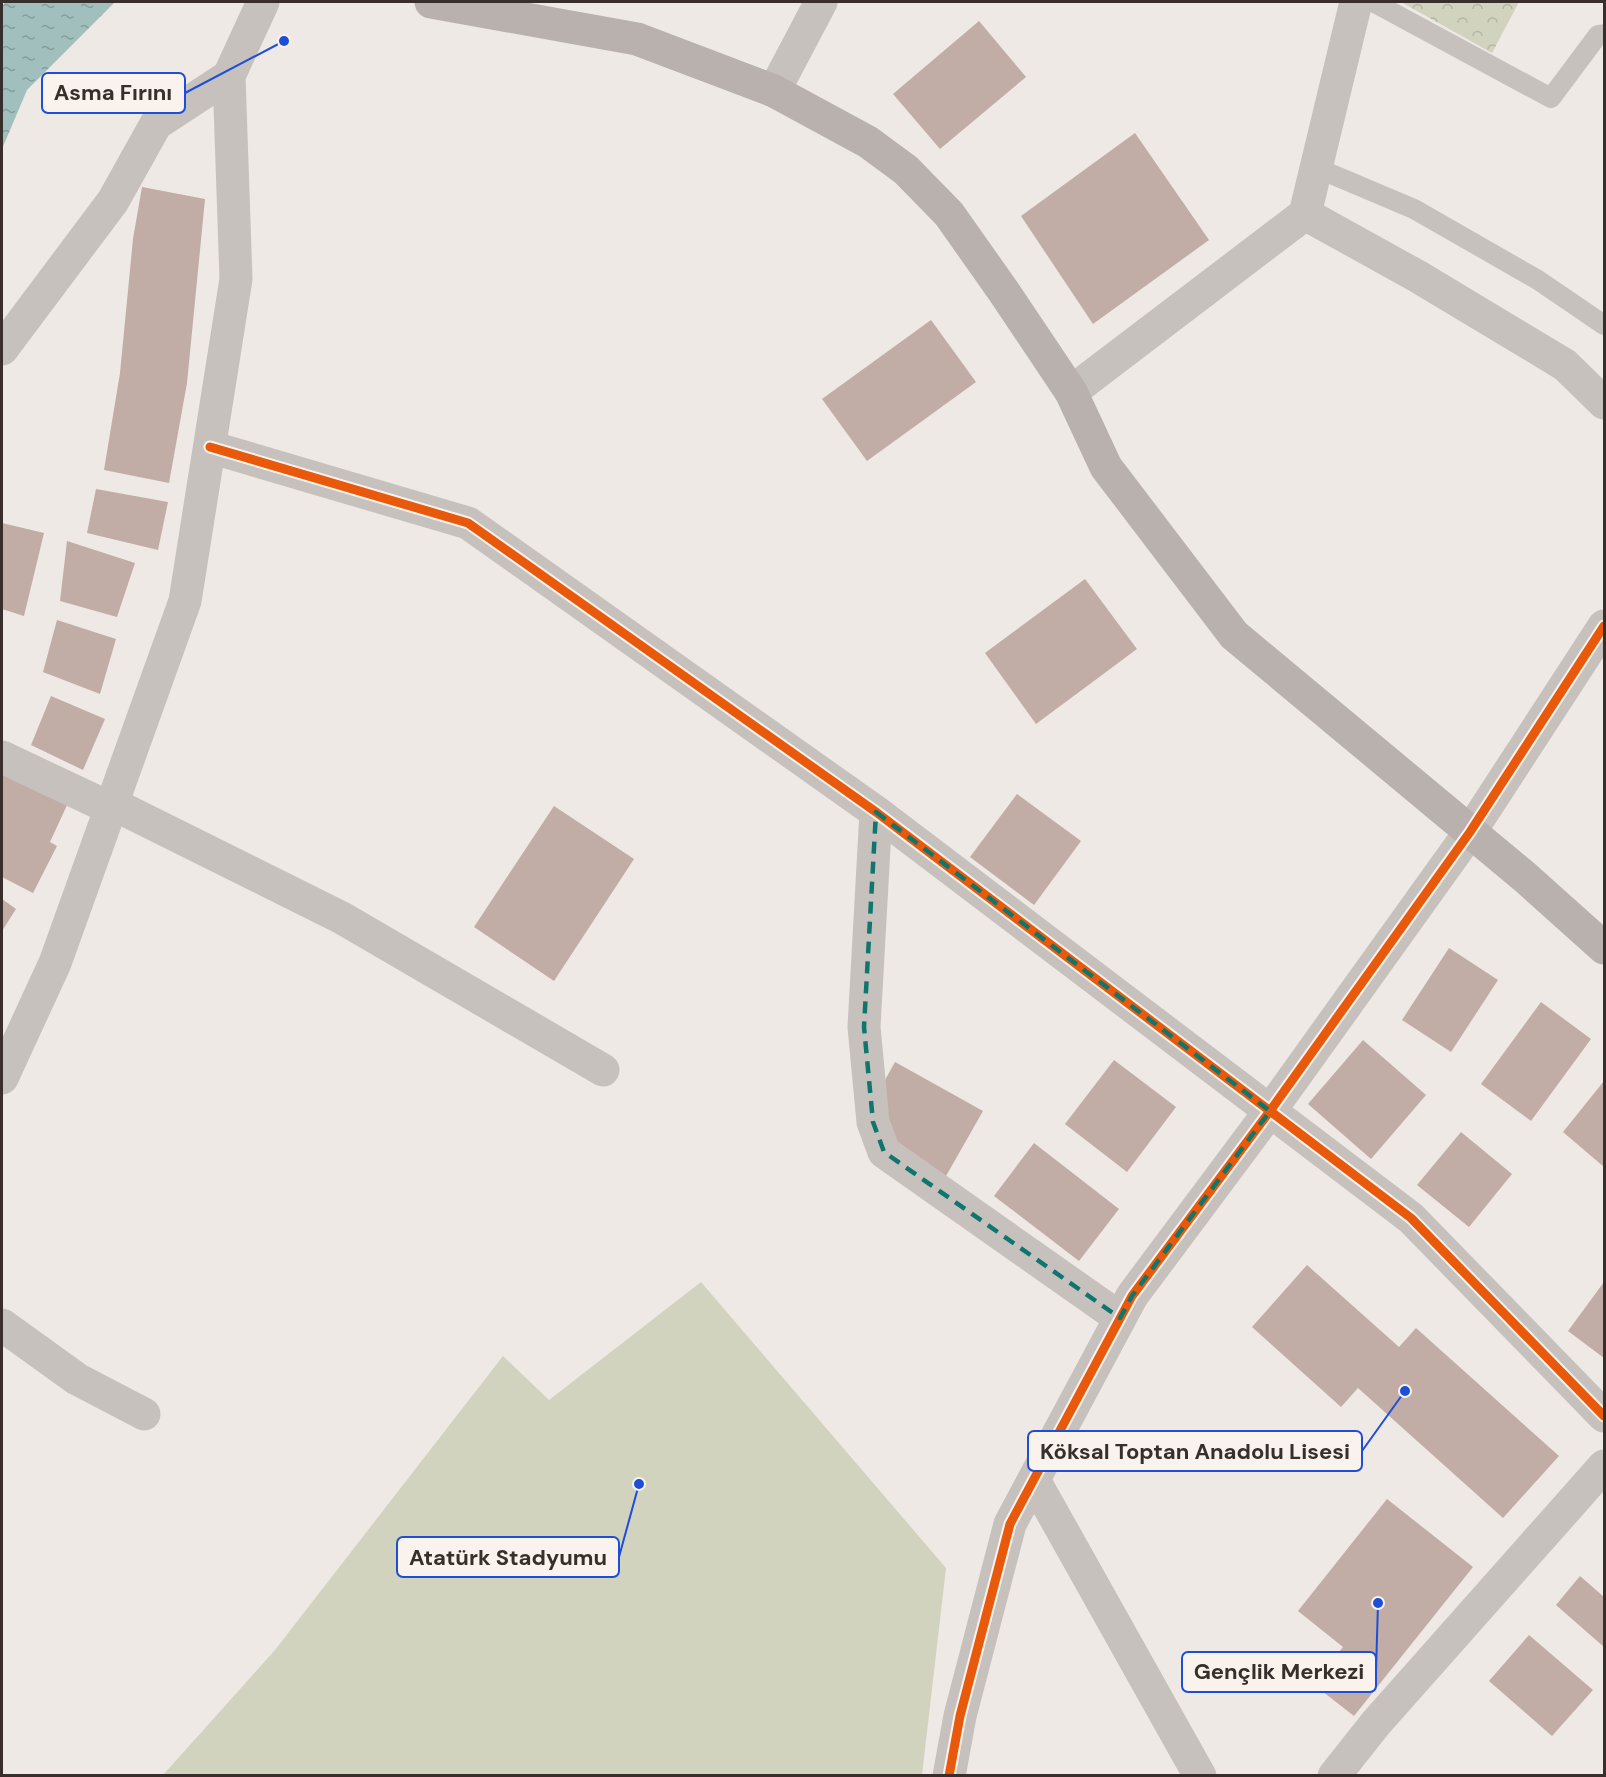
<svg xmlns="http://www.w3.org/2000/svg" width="1606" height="1777" viewBox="0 0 1606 1777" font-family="'DM Sans',sans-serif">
  <defs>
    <pattern id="forest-crowns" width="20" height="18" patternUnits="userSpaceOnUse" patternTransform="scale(1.5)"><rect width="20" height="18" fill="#d1d3bf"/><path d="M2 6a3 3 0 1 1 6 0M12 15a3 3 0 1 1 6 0" fill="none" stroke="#b4b5a4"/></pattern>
    <pattern id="water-ripples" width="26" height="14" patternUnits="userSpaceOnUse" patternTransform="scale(1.5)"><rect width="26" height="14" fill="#a1c0bd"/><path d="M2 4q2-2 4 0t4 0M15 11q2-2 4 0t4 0" fill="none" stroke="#849c9a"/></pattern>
  </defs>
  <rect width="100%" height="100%" fill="#eee9e4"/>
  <path fill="url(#forest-crowns)" d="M1401 2H1519L1492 53Z"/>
  <path fill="#d1d3bf" d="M701 1282 946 1568 922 1775H163L275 1650 503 1356 549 1400Z"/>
  <path fill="url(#water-ripples)" d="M5 2H115L27 90 2 149V7Z"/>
  <g fill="#c1aca6">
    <path d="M979 21 1026 77 940 149 893 94Z"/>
    <path d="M1135 133 1209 240 1093 324 1021 216Z"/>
    <path d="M142 187 205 199 187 383 169 483 104 470 120 373 133 239Z"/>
    <path d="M931 320 976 382 867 461 822 399Z"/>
    <path d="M96 489 168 502 158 550 87 533Z"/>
    <path d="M2 523 44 533 24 616 2 609Z"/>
    <path d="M67 541 135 563 117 617 60 601Z"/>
    <path d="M1085 579 1137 649 1036 724 985 653Z"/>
    <path d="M57 620 116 639 100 694 43 672Z"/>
    <path d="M51 696 105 719 83 770 31 745Z"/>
    <path d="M2 770 68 803 50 842 57 846 33 893 2 877Z"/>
    <path d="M1017 794 1081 841 1034 905 970 857Z"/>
    <path d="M554 806 634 859 554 981 474 927Z"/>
    <path d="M2 899 16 909 2 931Z"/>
    <path d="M1449 948 1498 980 1451 1052 1402 1020Z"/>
    <path d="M1541 1002 1591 1039 1531 1121 1481 1084Z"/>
    <path d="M1363 1040 1426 1095 1371 1159 1308 1104Z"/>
    <path d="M1114 1060 1176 1107 1127 1172 1065 1124Z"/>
    <path d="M895 1062 983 1111 946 1176 859 1127Z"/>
    <path d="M1604 1081V1167L1563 1132Z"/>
    <path d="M1461 1132 1512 1174 1469 1227 1417 1185Z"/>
    <path d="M1034 1143 1119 1209 1079 1261 994 1196Z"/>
    <path d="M1307 1265 1399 1347 1416 1328 1559 1456 1503 1518 1358 1388 1341 1407 1252 1327Z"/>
    <path d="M1604 1282V1358L1568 1331Z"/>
    <path d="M1387 1499 1473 1567 1354 1716 1313 1684 1343 1647 1298 1611Z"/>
    <path d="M1580 1576 1604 1597V1647L1556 1605Z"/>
    <path d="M1529 1635 1593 1690 1552 1736 1489 1681Z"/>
  </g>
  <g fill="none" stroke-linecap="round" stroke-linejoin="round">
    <g stroke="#c7c1bd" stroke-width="20">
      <path d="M1373 2 1551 98 1598 35 1604 34"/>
      <path d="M1317 168 1414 209 1538 280 1604 325"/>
    </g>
    <g stroke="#c7c1bd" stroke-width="33">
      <path d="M774 91 821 2"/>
      <path d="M1305 214 1417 276 1565 365 1604 403"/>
      <path d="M2 349 113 201 156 124 229 76"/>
      <path d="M1071 392 1305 214 1356 2"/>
      <path d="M210 447 468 523 876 812 1411 1218 1604 1416"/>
      <path d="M2 757 110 808 113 804 342 918 603 1070"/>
      <path d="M876 812 864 1027 873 1122 884 1152 1120 1318"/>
      <path d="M2 1078 55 963 185 601 236 279 229 76 263 2"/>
      <path d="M2 1325 77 1379 144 1414"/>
      <path d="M1034 1480 1200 1776"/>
      <path d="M949 1776 960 1716 1010 1524 1132 1296 1270 1111 1470 832 1604 626"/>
      <path d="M1334 1776 1376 1723 1604 1466"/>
    </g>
    <path stroke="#b8b1ad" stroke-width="33" d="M431 2 637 39 774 91 868 142 906 170 949 214 1004 292 1071 392 1106 467 1234 635 1526 878 1604 948"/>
    <g stroke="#faf2ed" stroke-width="13">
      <g id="cycleway">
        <path d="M210 447 468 523 876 812 1411 1218 1604 1416"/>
        <path d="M949 1776 960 1716 1010 1524 1132 1296 1270 1111 1470 832 1604 626"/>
      </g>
    </g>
    <use href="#cycleway" stroke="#e8590c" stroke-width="9"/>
  </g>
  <path fill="none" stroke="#0f766e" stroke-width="4.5" stroke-dasharray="12 8" stroke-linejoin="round" d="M876 812 1270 1111 1132 1296 1120 1318 884 1152 873 1122 864 1027Z"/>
  <path fill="none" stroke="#1d4ed8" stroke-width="2" d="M284 41L185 93M1405 1391L1362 1451M639 1484L619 1557M1378 1603L1376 1672"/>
  <g fill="#1d4ed8" stroke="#faf2ed" stroke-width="2">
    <circle cx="284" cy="41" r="6"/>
    <circle cx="1405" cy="1391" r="6"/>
    <circle cx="639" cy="1484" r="6"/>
    <circle cx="1378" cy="1603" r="6"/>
  </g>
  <g fill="#faf2ed" stroke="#1d4ed8" stroke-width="2">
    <rect x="42" y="73" width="143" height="40" rx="6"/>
    <rect x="1028" y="1431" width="334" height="40" rx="6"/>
    <rect x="397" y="1537" width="222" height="40" rx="6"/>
    <rect x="1182" y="1652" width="194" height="40" rx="6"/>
  </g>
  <g font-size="22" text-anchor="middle" font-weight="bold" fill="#382e2b">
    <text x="113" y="100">Asma Fırını</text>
    <text x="1195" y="1459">Köksal Toptan Anadolu Lisesi</text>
    <text x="508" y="1565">Atatürk Stadyumu</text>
    <text x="1279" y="1679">Gençlik Merkezi</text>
  </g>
  <rect width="1606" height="1777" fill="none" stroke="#382e2b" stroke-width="6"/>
</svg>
